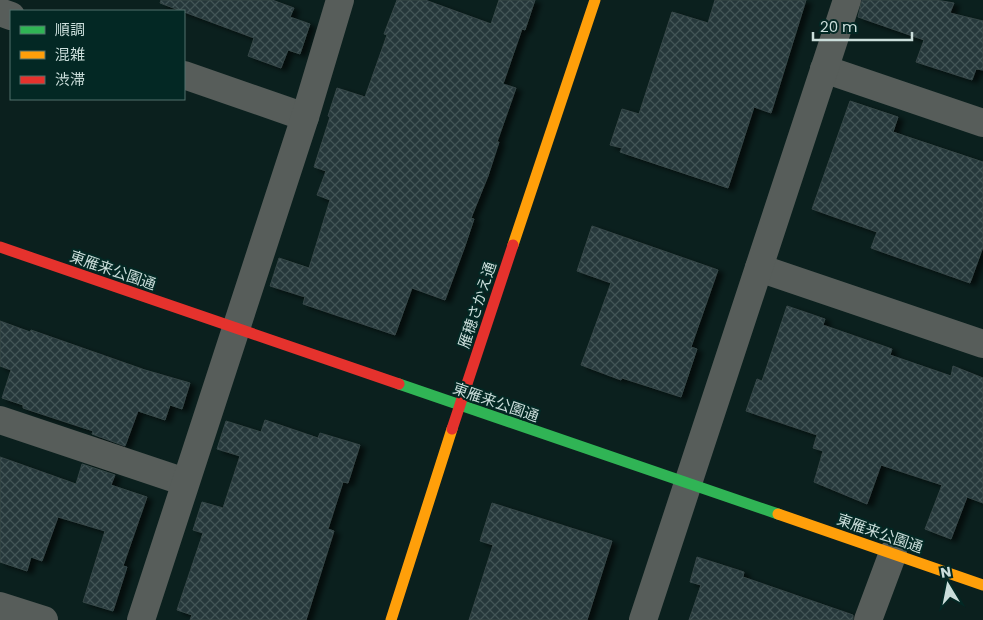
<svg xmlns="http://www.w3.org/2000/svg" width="983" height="620" viewBox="0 0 983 620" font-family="Poppins,'Noto Sans JP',sans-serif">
  <defs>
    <pattern id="building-cross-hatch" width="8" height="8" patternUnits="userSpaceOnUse" patternTransform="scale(1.25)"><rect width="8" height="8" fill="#25383a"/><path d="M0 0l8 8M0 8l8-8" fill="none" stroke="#435456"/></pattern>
    <filter id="shadow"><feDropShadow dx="5.5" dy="3" stdDeviation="2.5" flood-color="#0009"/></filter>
  </defs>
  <rect width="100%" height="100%" fill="#0b201e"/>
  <g fill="url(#building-cross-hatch)" stroke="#364647" filter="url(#shadow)">
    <path d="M161 0H272L294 8 290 17 310 24 300 54 288 50 281 68 248 56 254 38 160 3Z"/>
    <path d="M397 0H425L491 24 499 0H535L525 30 522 29 503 84 516 88 497 142H499L488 176 471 218 474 219 465 246 445 300 412 288 395 335 303 304 305 297 270 286 279 258 309 268 330 200 317 195 326 171 314 167 330 117 328 116 337 88 365 97 387 35 384 34Z"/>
    <path d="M715 0H806L771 113 754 107 728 188 620 152 622 148 610 145 622 109 639 114 672 12 708 23Z"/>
    <path d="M862 0H936L954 3 950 13 983 21V70L976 69 972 80 916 62 924 40 858 17Z"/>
    <path d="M850 101 898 117 893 132 983 162V247L970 283 871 248 877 232 812 209Z"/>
    <path d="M592 226 718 270 691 347 697 349 681 397 622 378 621 380 581 365 611 283 577 271Z"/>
    <path d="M787 306 825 319 823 325 892 349 890 355 951 376 953 366 983 378V503L967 497 951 539 925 529 942 485 881 465 867 504 814 482 823 451 813 448 817 435 746 411 757 379 762 381Z"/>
    <path d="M0 321 30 332 31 330 145 370 190 383 182 409 170 405 165 420 138 411 125 446 92 434 93 431 23 408V405L2 398 11 370 0 366Z"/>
    <path d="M265 420 318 438 320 433 360 445 348 483 343 482 328 529 334 531 306 620H190L192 615 177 610 203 533 193 530 202 502 223 508 240 456 217 449 226 421 261 432Z"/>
    <path d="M0 457 76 484 82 464 115 475 111 485 147 497 123 566 127 567 113 611 83 602 105 531 58 517 42 561 31 557 27 571 0 562Z"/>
    <path d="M492 503 612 541 587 620H469L493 545 480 541Z"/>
    <path d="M697 557 744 572 743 577 853 615V620H689L701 585 690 582Z"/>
  </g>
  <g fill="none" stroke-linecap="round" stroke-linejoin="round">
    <g stroke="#575d5a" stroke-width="28">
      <path d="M0 12 11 16"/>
      <path d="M824 69 983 123"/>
      <path d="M184 75 305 117"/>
      <path d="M759 268 983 344"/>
      <path d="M0 420 185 482"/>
      <path d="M0 606 44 620"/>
      <path d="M141 620 305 117 340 0"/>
      <path d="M643 620 847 0"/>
      <path d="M868 620 893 553"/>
    </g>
    <path stroke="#30b455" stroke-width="11" d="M399 384 778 514"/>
    <g stroke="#ff9f0a" stroke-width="11">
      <path d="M513 245 595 0"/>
      <path d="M778 514 983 585"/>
      <path d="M391 620 452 429"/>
    </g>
    <g stroke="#e5322d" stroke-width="11">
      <path d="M0 247 399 384"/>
      <path d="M452 429 513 245"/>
    </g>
  </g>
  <g text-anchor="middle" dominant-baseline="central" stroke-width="4" stroke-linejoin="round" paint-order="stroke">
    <g font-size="15" fill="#cbdedb" stroke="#032824">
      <text transform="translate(113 270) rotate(19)">東雁来公園通</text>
      <text transform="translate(477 305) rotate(-72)">雁穂さかえ通</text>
      <text transform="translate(496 402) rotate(19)">東雁来公園通</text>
      <text transform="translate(880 533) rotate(19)">東雁来公園通</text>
    </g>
  </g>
  <rect x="10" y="10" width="175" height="90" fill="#032824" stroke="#53716d"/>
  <rect x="20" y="26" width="25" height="8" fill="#30b455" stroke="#53716d"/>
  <text x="55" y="35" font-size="15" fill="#cbdedb">順調</text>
  <rect x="20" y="51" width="25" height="8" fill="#ff9f0a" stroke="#53716d"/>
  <text x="55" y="60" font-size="15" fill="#cbdedb">混雑</text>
  <rect x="20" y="76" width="25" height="8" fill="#e5322d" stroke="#53716d"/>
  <text x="55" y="85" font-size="15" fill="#cbdedb">渋滞</text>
  <g transform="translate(948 585) rotate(350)" stroke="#032824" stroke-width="4" paint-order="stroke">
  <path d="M0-4L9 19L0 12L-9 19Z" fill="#cbdedb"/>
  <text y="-8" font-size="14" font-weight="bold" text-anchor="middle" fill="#cbdedb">N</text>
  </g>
  <path d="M813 32v8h99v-8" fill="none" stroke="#cbdedb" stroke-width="2.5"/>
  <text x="820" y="32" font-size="15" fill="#cbdedb" stroke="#032824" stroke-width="4" paint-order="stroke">20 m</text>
</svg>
